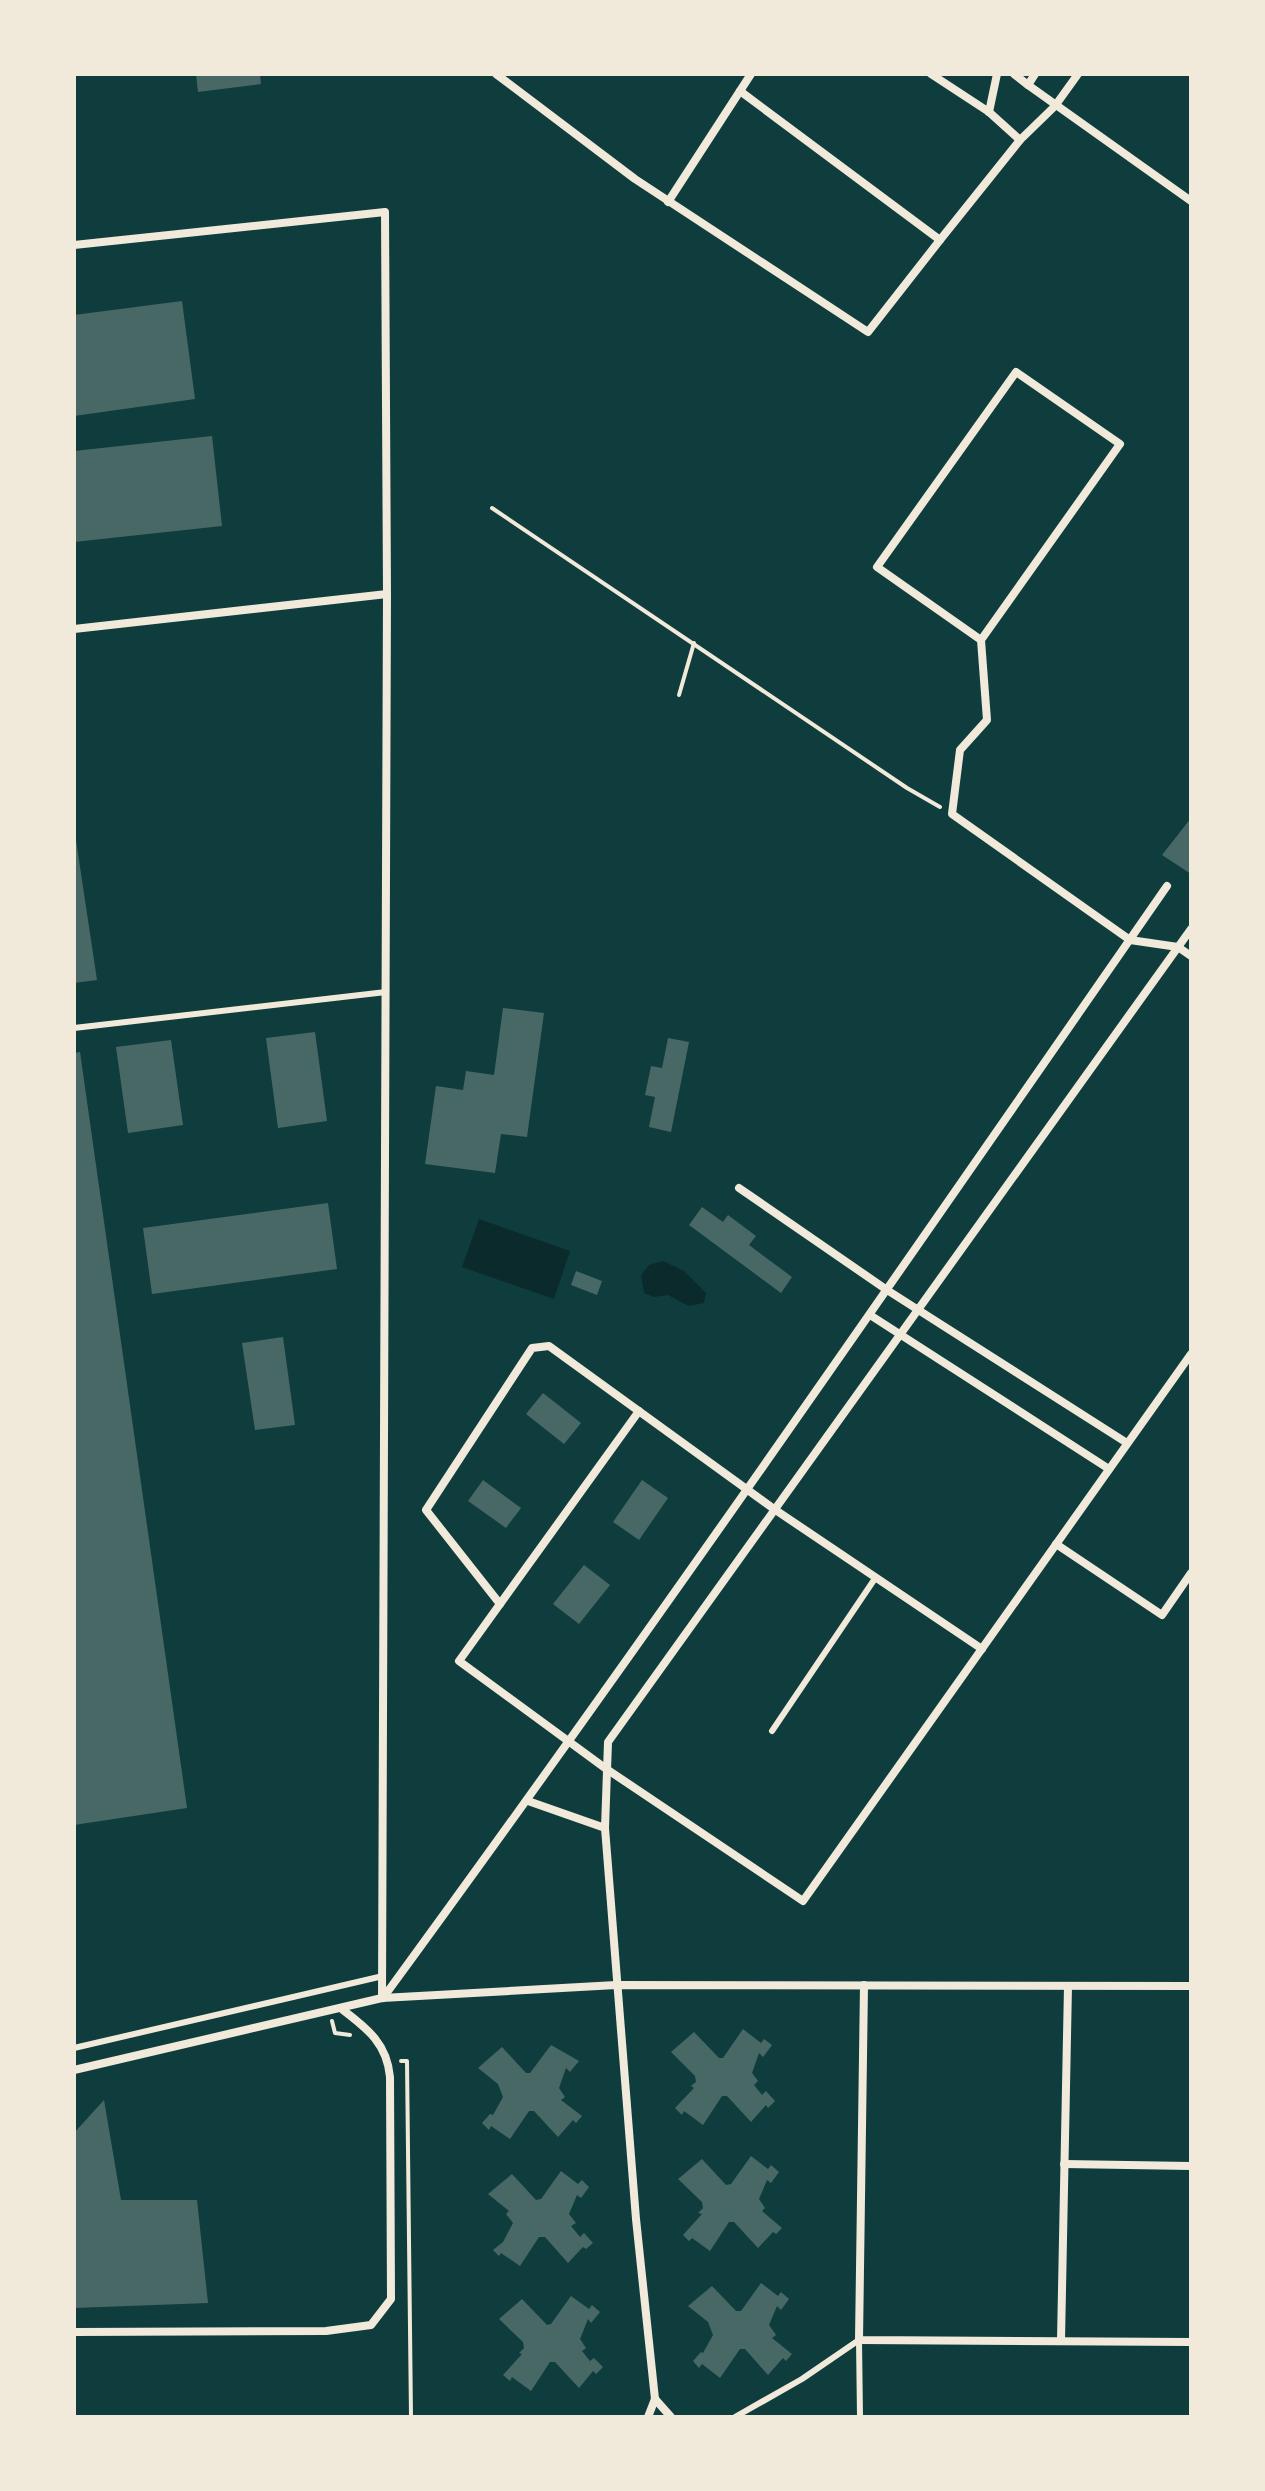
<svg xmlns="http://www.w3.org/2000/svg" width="1265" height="2491" viewBox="0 0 1265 2491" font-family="'Asap Condensed',sans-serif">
  <rect width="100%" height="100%" fill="#0f3d3e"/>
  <g fill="#0a2a2b">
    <path d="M479 1219 570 1251 554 1299 462 1267Z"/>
    <path d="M663 1261 684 1271 706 1293 704 1303 689 1306 668 1295 654 1297 644 1293 641 1275 649 1265Z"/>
  </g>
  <g fill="#486865">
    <path d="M196 74H260L261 84 198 92Z"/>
    <path d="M182 301 195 399 74 416V315Z"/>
    <path d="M212 436 222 526 74 542V451Z"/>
    <path d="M1191 818V874L1162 855Z"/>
    <path d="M74 827 97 980 74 983Z"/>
    <path d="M503 1008 544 1013 527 1137 501 1134 495 1173 425 1164 436 1086 463 1090 466 1071 494 1075Z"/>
    <path d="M315 1032 327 1121 278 1128 266 1038Z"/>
    <path d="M668 1038 689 1042 671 1132 649 1127 655 1097 645 1095 651 1066 662 1068Z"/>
    <path d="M171 1040 183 1125 128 1133 116 1047Z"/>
    <path d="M80 1052 187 1808 74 1825V1053Z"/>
    <path d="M328 1203 337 1269 152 1294 143 1228Z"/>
    <path d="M702 1207 723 1222 728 1215 756 1236 749 1245 792 1277 781 1293 689 1225Z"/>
    <path d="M576 1271 602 1281 597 1295 571 1285Z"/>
    <path d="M283 1337 295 1425 255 1430 242 1343Z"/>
    <path d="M543 1393 581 1423 564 1444 526 1414Z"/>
    <path d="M483 1480 521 1508 506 1528 468 1501Z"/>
    <path d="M642 1480 668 1498 639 1540 613 1522Z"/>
    <path d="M584 1565 610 1585 579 1624 553 1604Z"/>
    <path d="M743 2029 761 2043 764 2039 772 2045 763 2057 759 2053 752 2073 758 2081 754 2085 762 2095 766 2091 775 2101 768 2108 766 2105 751 2122 727 2096H722L703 2125 684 2111 682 2115 675 2108 694 2088 691 2086 696 2082 695 2076 671 2052 694 2032 719 2058H723Z"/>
    <path d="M551 2045 579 2061 570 2072 566 2068 559 2088 565 2097 561 2100 582 2116 576 2123 573 2120 558 2137 534 2111H529L510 2139 491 2126 489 2130 482 2123 490 2114 493 2115 503 2097 498 2084 478 2068 502 2047 526 2073H530Z"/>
    <path d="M104 2100 121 2200H197L208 2303 74 2308V2133Z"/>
    <path d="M751 2156 768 2169 771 2165 779 2172 771 2183 767 2180 759 2199 765 2208 762 2211 782 2228 776 2234 773 2232 758 2248 734 2222H729L710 2251 692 2238 689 2241 683 2235 702 2214 698 2213 703 2208 702 2202 678 2179 702 2159 726 2185 731 2184Z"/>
    <path d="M561 2171 578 2184 582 2180 589 2187 581 2198 577 2195 569 2214 576 2223 571 2226 580 2237 584 2233 593 2243 586 2249 583 2247 568 2263 545 2237H539L520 2266 501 2253 499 2256 493 2250 503 2242 513 2223 506 2214 509 2211 488 2194 512 2174 536 2200 541 2199Z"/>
    <path d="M761 2283 778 2296 781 2292 789 2299 781 2310 777 2306 769 2325 776 2335 772 2338 792 2354 786 2361 783 2358 768 2375 745 2349H740L720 2378 702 2364 699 2368 693 2361 701 2352 703 2353 713 2335 708 2322 688 2306 712 2286 736 2311H741Z"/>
    <path d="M571 2296 589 2309 592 2305 600 2312 591 2323 588 2319 580 2339 586 2348 582 2351 590 2361 594 2358 603 2367 596 2374 593 2371 579 2388 555 2362H550L531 2391 512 2377 510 2381 503 2375 522 2354 519 2353 524 2348 523 2342 499 2319 522 2299 547 2325 551 2324Z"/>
  </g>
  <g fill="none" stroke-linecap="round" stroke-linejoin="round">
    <g stroke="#f1e9da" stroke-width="4">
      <path d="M492 508 907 788 940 807"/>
      <path d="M679 695 694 643"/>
      <path d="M332 2021 335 2033 350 2035"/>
      <path d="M401 2061H407L411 2417"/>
    </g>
    <g stroke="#f1e9da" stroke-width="6">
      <path d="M74 1028 386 992"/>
      <path d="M772 1731 876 1577"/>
      <path d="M74 2048 383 1976"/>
      <path d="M859 2340 860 2417"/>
      <path d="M735 2417 802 2379 859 2340"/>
    </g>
    <g stroke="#f1e9da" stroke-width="8">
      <path d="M496 74 635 179 868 332 940 240"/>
      <path d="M931 74 989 112 1020 140"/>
      <path d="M1014 74 1028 85"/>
      <path d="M1035 74 1028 85 1191 201"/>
      <path d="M740 91 940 240 1020 140 1055 106 1078 74"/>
      <path d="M989 112 997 74"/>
      <path d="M668 202 751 74"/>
      <path d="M74 245 385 212 387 594 74 629"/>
      <path d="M981 640 877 567 1016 372 1120 444 981 640 987 720 960 750 952 814 1130 940 1178 947 1191 956"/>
      <path d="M739 1188 887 1290 1127 1443"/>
      <path d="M870 1315 1109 1469"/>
      <path d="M639 1411 459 1661 605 1768 803 1901 1191 1354"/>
      <path d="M1056 1544 1162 1615 1191 1573"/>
      <path d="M500 1604 426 1510 532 1348 549 1346 774 1509 982 1649"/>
      <path d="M528 1801 605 1828"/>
      <path d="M864 1985 859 2340 1191 2342"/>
      <path d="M382 1998 387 594"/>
      <path d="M383 1998C651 1632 908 1259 1167 886"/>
      <path d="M74 2070 382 1998 616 1985 1191 1986"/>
      <path d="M1064 2164 1191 2166"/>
      <path d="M74 2332 326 2331 371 2325 391 2299 390 2077C387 2044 368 2029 343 2010"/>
      <path d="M1061 2340 1068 1986"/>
      <path d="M655 2399 671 2417"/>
      <path d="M648 2417 655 2399 636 2219 605 1828 608 1742 1191 929"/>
    </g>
  </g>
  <rect width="1265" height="2491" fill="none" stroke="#f1e9da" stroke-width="152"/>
</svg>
